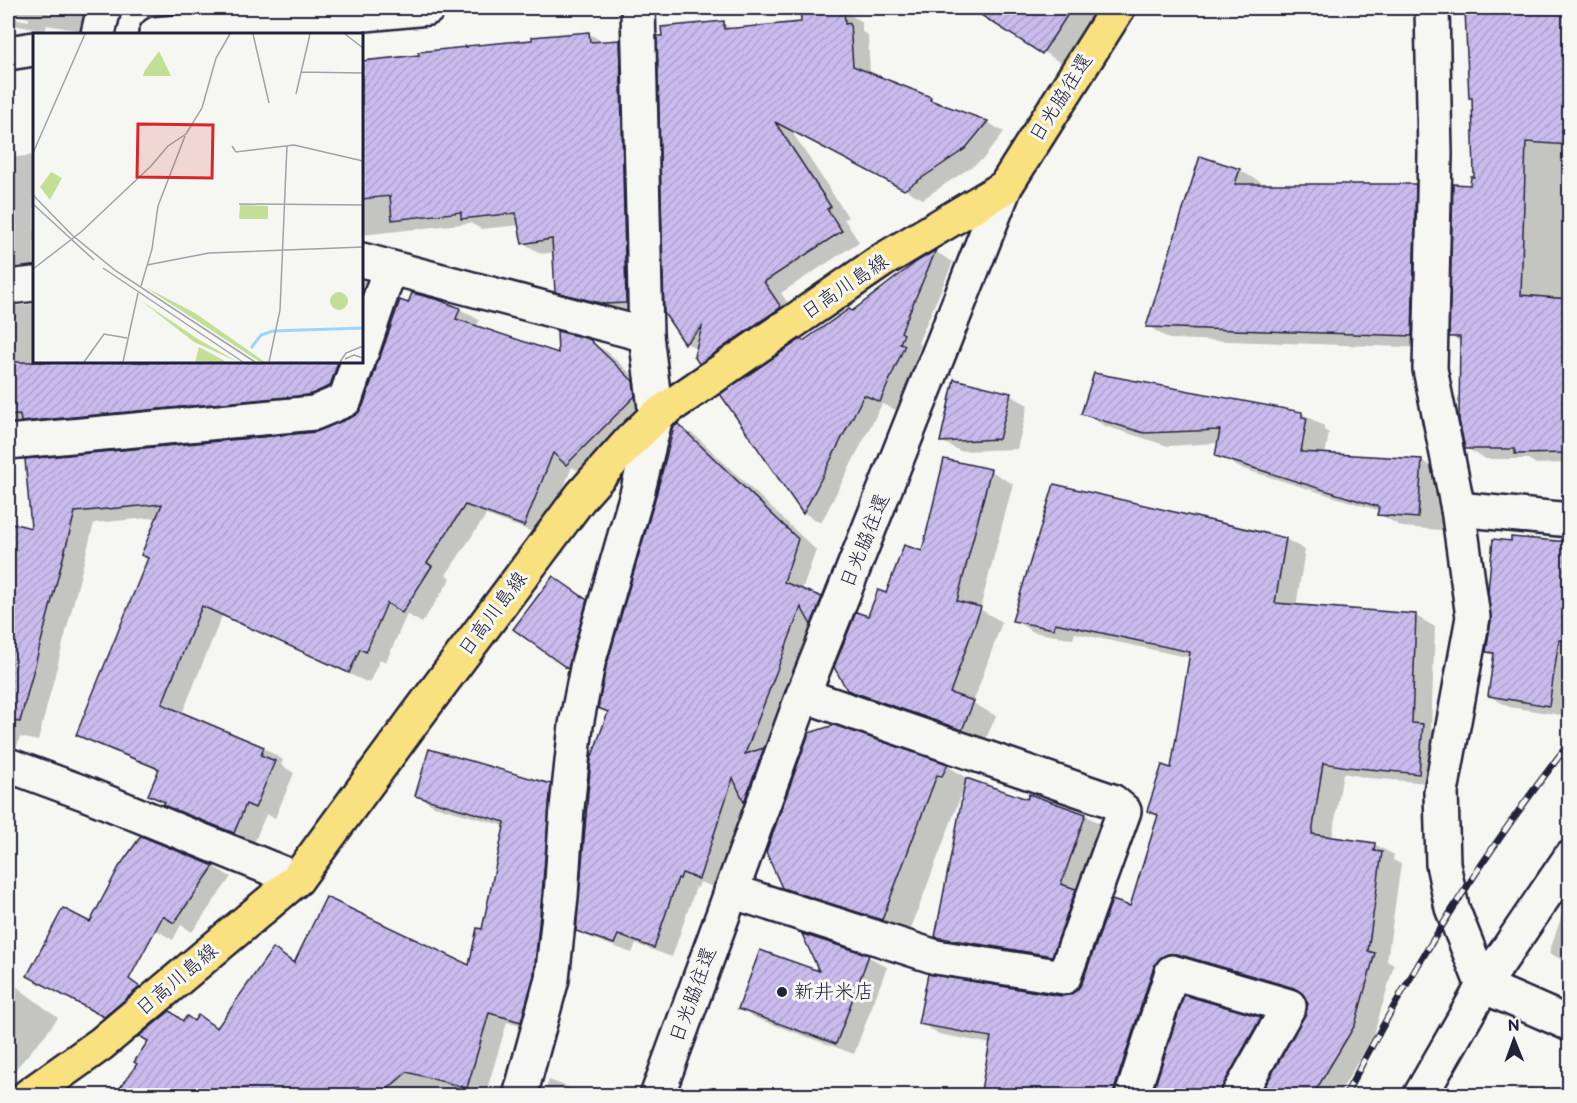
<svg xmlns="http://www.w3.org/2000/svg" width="1577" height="1103" viewBox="0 0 1577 1103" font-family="'Balsamiq Sans','Klee One',sans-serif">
  <defs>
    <pattern id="building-hatch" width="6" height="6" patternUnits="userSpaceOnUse" patternTransform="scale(1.5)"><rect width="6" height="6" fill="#cabbed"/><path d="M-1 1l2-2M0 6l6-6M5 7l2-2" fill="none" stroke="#ada0cc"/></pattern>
  </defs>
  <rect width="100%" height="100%" fill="#f6f6f2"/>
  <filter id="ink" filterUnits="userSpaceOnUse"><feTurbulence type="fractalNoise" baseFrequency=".0167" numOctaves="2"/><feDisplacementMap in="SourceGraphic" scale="12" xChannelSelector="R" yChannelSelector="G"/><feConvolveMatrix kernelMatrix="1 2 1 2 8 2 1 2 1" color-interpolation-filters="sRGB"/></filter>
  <g filter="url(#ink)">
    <g fill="#0003" fill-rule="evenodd">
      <path d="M8 8H92L87 32 47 25 45 31 8 24V17L29 21V18L8 14Z"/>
      <path d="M990 8H1105L1073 56 1067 53 1061 63 985 15Z"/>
      <path d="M1467 8H1570V463L1536 464 1528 459H1486L1466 448 1462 343 1451 336 1472 186 1475 179 1474 99 1471 97Z"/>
      <path d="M844 11 862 22V32L868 35 870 75 930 99 944 106 987 122 1004 132 983 159 923 199 790 129 848 217 844 219 859 242 781 293 798 318 718 373 700 363 697 349 686 343 666 313 723 24 733 29 803 24Z"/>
      <path d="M588 33 605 43 620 41 638 52 645 313 624 314 575 302 557 291 554 252 542 254 523 243 520 225 481 229 470 223 362 235V63L420 56Z"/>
      <path d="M34 155V277L8 287V158Z"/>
      <path d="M1239 170 1261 182 1260 185 1415 186 1436 198 1433 348 1169 339 1148 326Z"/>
      <path d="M936 252 953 262 918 343 921 345 917 354 922 357 898 411 882 404 821 523 804 513 723 395 852 312 917 263Z"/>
      <path d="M362 277 366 283V290L382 299 362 356V361L358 367 348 396 329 404 41 432 30 426 8 427V307L34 304V362H362Z"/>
      <path d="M439 301 460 309 479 320 477 327 560 355 589 341 609 353 652 394 587 476 572 467 544 536 486 515 446 575 451 578 422 623 407 614 386 662 380 659 369 683 222 616 182 714 264 748 283 760 281 765 294 773 275 818 266 814 254 843 185 815 165 804 150 794 160 771 98 745 78 734 149 559 159 517 94 523 38 741 20 737 8 774V523L33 530 26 461 316 433 359 414 409 305ZM178 809 241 835 240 837 183 814 177 810Z"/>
      <path d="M1010 395 1028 405 1017 449 960 451 941 441Z"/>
      <path d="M1083 413H1301L1324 426V430L1329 433 1325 455 1422 461 1445 474 1441 530 1402 527 1379 514 1380 511 1240 468 1217 455 1219 443 1168 446 1105 426Z"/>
      <path d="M678 426 696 436 816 550 802 591 821 599 839 609 762 811 746 802 717 888 700 882 698 888 696 887 672 957 636 944 632 953 596 940 578 930 609 713 600 707Z"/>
      <path d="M945 460 991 471 1013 484 980 609 1002 622 973 703 996 716 985 741 871 702 848 689 869 618 923 553Z"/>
      <path d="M1055 486 1286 539 1305 550 1296 607 1416 616 1435 627 1431 730 1442 736 1438 784 1369 778 1343 773 1332 838 1374 844 1394 855 1393 860 1401 864 1387 961 1394 965 1374 1034 1338 1096H1262L1307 1016 1309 1005 1306 996 1198 964H1187L1135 1096H982L991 1044 939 1034 920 1023 1071 996 1078 991 1131 908 1159 816 1149 811 1172 770 1191 658 1075 633 1073 639 1033 632 1014 620Z"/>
      <path d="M1513 538 1570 543 1568 716 1509 707 1489 696 1495 656 1487 652Z"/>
      <path d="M554 578 572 588 605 612 586 678 569 668 515 629Z"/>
      <path d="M947 766 973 781 1028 801 1085 815 1104 826 1070 966 955 947 937 936 965 791 963 790 909 934 810 902 783 887Z"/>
      <path d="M550 785 568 796 539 1032 507 1022 485 1096H117L139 1064 170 1013 185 1021 195 1022 198 1017 218 1028 273 950 296 964 470 967 483 931 505 826 434 806 416 795Z"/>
      <path d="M141 838 214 867 231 877 192 932 181 925 173 940 156 930 106 893Z"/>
      <path d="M1563 912 1570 914V964L1549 953Z"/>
      <path d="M805 936 869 957 887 967 854 1054 758 1019 740 1009 821 974Z"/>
      <path d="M126 978 144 988 123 1027 102 1014Z"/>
      <path d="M8 980 58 1018 44 1036 8 1078Z"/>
      <path d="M1185 997 1260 1019 1279 1030 1242 1096H1153Z"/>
      <path d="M549 1080 593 1096H543Z"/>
      <path d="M1516 1086 1569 1092 1570 1096H1515Z"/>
    </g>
    <g fill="url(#building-hatch)" stroke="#22223b" stroke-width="1.5">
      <path d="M800 8H844L845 24 850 23 853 66 931 97 930 100 988 121 965 149 904 190 775 122 831 207 827 209 842 231 764 282 781 307 699 364 694 356 702 327 685 344 664 313 657 36H662L661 27 724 21V29L801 22Z"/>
      <path d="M970 8H1072L1042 54Z"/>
      <path d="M1511 8H1569V145L1526 142 1521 295 1569 299V453L1515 454V449H1465L1459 420 1460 337H1449L1453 184 1470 185 1471 177H1474L1472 98H1469L1465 10Z"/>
      <path d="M589 32 590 42 620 40 626 303 604 304 555 292 552 239 522 244 516 213 461 219V212L392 220 390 196 362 199V61L419 55 418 52 467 47 466 46 532 40V37Z"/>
      <path d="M1200 156 1240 169 1235 184H1416L1412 336 1146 327Z"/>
      <path d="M936 250 901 332 904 334 900 343 905 345 880 402 864 395 803 514 720 394 801 339 803 341 849 309 852 311 916 262Z"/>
      <path d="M412 293 439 300 460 308 456 319 558 353 557 331 589 339 633 381 635 396 566 465 553 453 524 526 465 505 427 563 432 566 402 613 387 603 366 652 360 649 349 673 202 606 162 704 264 747 261 755 275 761 255 808 246 804 234 833 163 805 165 802 148 795 159 769 76 735 148 558 141 555 162 504 75 512 20 722 8 721V522L31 528 25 459 316 432 352 417 358 413 363 406 376 368V362L380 357 400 300 408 303Z"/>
      <path d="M8 362H338L330 386 309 395 21 422 20 415 8 416Z"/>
      <path d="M1094 373 1302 412V417L1307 418 1301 452 1422 459 1418 518 1377 515 1379 507 1215 456 1220 430 1144 433 1081 414Z"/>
      <path d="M954 379 1011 393 999 439 940 442Z"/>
      <path d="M678 424 798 539 784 582 822 597 811 625 801 607 745 754 764 748 744 802 733 778 699 879 682 873 680 879 678 878 654 948 618 935 614 944 576 931 591 759 608 712 598 708 606 667 655 499 674 427Z"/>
      <path d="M944 459 991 469 957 601 981 607 950 693 974 701 962 730 847 690 834 667 856 612 868 616 878 590 886 593 904 545 922 551Z"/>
      <path d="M1054 484 1286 538 1275 603 1416 614 1412 723 1423 724 1419 774 1348 767 1323 763 1312 834 1375 843 1374 851 1382 852 1368 951 1375 953 1355 1025 1313 1095H1260L1305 1015 1308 1004 1303 994 1294 988 1177 954H1168L1160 958 1154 966 1114 1090V1095H980L991 1037 918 1024 928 974 1061 996 1070 995 1077 990 1082 983 1112 900 1130 906 1158 815 1147 811 1162 765 1171 768 1190 652 1055 623 1054 629 1012 621Z"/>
      <path d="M1511 537 1569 542V641L1559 640 1549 706 1488 696 1494 653 1486 652 1491 620 1488 591 1493 539 1511 541Z"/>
      <path d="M553 576 587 600 568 669 513 629Z"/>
      <path d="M834 725 948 764 942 776 937 775 882 920 782 888 766 852 809 733Z"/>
      <path d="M429 749 551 784 542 894 534 975 521 1022 489 1013 467 1088 407 1072 381 1095H367L358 1086 348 1095H115L137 1064 134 1062 148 1041 139 1036 170 1011 183 1021 187 1016 194 1021 198 1015 217 1028 273 948 294 963 326 897 469 965 477 928 482 929 505 822 415 796Z"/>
      <path d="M966 778 1027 799 1029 794 1086 814 1061 884 1076 889 1052 956 935 937Z"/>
      <path d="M141 836 214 866 174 923 163 916 129 979 140 987 104 1017 27 976 63 908 90 922 119 867Z"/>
      <path d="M802 934 869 955 836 1044 738 1009 760 950 819 971Z"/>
      <path d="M1184 995 1261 1017 1222 1087 1219 1095H1152Z"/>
    </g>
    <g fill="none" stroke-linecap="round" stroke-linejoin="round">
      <g stroke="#22223b" stroke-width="38">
        <g id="minor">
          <path d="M1432 8 1435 154 1430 369 1458 509 1473 617 1441 792 1443 864 1452 908 1483 986 1570 1024"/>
          <path d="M98 34 104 8"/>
          <path d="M156 34 428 8"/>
          <path d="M8 53 34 49"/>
          <path d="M362 260 646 335"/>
          <path d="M8 287 34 284"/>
          <path d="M362 351 390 268"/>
          <path d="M8 442 314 413 345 400 358 362"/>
          <path d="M1458 509 1570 520"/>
          <path d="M8 765 84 793 297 879"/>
          <path d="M731 891 936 957 1064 977 1124 811 1112 801 803 695"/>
          <path d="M520 1096 552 979 561 896 567 808 576 725 588 663 637 494 656 416 646 335 638 8"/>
          <path d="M1132 1096 1172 972 1289 1006 1238 1096"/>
          <path d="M1420 1096 1483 986 1570 858"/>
        </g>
      </g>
      <g stroke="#22223b" stroke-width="38">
        <path id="tertiary" d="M657 1096 803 695 1005 187"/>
      </g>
      <g stroke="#22223b" stroke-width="38">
        <path id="primary" d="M28 1096 101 1044 297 879 419 713 582 495 631 440 656 416 883 260 1005 187 1118 8"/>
      </g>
      <use href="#minor" stroke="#f6f6f2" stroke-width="33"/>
      <use href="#tertiary" stroke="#f6f6f2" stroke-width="33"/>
      <use href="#primary" stroke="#fae180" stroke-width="33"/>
      <g stroke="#22223b" stroke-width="7">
        <path id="rail" d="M1345 1096C1410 971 1483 854 1570 742"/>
      </g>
      <use href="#rail" stroke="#f6f6f2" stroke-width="4.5" stroke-dasharray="14" stroke-linecap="butt"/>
    </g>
  </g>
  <circle fill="#22223b" stroke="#f6f6f2" stroke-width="2" cx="782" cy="992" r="6"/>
  <g text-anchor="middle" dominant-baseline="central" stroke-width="6" stroke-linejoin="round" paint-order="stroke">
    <g font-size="20" fill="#22223b" stroke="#f6f6f2">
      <text transform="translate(1061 98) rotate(-58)">日光脇往還</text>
      <text transform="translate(845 287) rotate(-34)">日高川島線</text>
      <text transform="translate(865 541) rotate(-68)">日光脇往還</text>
      <text transform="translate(493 614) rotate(-53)">日高川島線</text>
      <text transform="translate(177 980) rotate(-40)">日高川島線</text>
      <text transform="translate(693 995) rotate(-70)">日光脇往還</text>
    </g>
    <g font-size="20" fill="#22223b" stroke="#f6f6f2" text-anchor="start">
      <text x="794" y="992">新井米店</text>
    </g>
  </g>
  <g transform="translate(33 33)">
    <rect width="330" height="330" fill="#f6f6f2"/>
    <path d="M112 254 162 280 232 329H227ZM107 267 165 306 205 329 161 309Z" fill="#c3df96"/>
    <path d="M126 18 138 43H110L112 37ZM18 139 29 145 17 167 7 154ZM207 172 235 173V186H206ZM297 268a9 9 0 1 1 18 0a9 9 0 1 1-18 0ZM166 314 190 327 194 329H162Z" fill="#c3df96"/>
    <path fill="none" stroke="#9dd6fd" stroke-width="3" d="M218 315 228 302 240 298 330 295"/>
    <path fill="none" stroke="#a1a1a9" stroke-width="1.5" d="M220 1 236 70M312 1 330 15M268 39 330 40M263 61 277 1M199 113 203 119 261 112 330 128M0 120 52 1M0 162 39 202 83 238 222 329M0 171 61 227M206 171 330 172M114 232 176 220 330 214M70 235 210 329M0 236 48 199 118 133 135 113 153 101 169 75 183 25 197 1M108 253 119 216 125 173 152 103M312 326 321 322 330 325M51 329 71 301 94 305M90 329 105 260M236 329 247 277 254 112M307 329 313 320 330 313"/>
    <path fill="#d62828" fill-opacity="0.15" stroke="#d62828" stroke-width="3" d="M105 91 180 92 179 145 104 144Z"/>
    <rect width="330" height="330" fill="none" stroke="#22223b" stroke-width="3"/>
  </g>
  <rect width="1577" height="1103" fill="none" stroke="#f6f6f2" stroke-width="30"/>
  <rect x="15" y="15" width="1547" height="1073" fill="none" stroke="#22223b" stroke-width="2" filter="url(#ink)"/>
  <g transform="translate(1514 1040) rotate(359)" stroke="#f6f6f2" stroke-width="4.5" paint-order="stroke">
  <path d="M0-4.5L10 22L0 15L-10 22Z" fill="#22223b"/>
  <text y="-9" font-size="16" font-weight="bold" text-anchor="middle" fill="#22223b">N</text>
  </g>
</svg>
